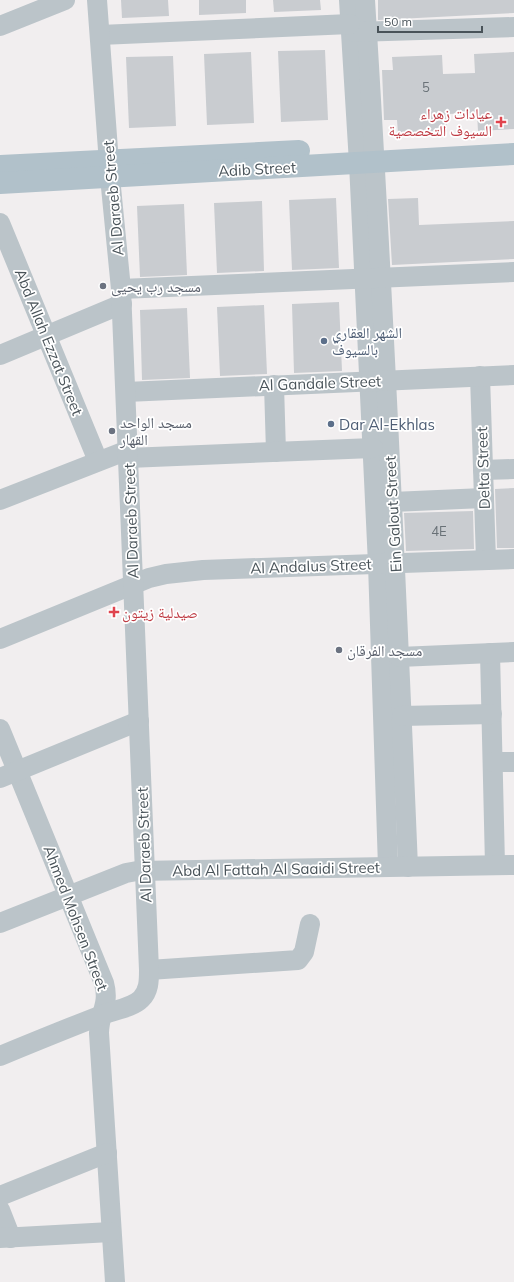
<svg xmlns="http://www.w3.org/2000/svg" width="514" height="1282" viewBox="0 0 514 1282" font-family="Mulish,'Noto Naskh Arabic',sans-serif">
  <rect width="100%" height="100%" fill="#f1eeef"/>
  <g fill="#c9ccd0">
    <path d="M121 0H168L169 16 122 18Z"/>
    <path d="M199 0H246V13L199 15Z"/>
    <path d="M273 0H320L321 10 274 12Z"/>
    <path d="M378 0H514V13L378 20Z"/>
    <path d="M325 50 328 120 281 122 278 51Z"/>
    <path d="M251 52 254 123 207 125 204 54Z"/>
    <path d="M514 52V129L478 131 477 113 446 114 447 132 398 134 397 120H384L382 70H393L392 57 442 55 443 74 475 73 474 54Z"/>
    <path d="M173 56 176 126 129 128 126 57Z"/>
    <path d="M336 198 339 268 292 270 289 200Z"/>
    <path d="M418 198 419 225 514 221V259L392 265 388 199Z"/>
    <path d="M262 201 264 271 217 273 214 203Z"/>
    <path d="M184 204 187 275 140 277 137 206Z"/>
    <path d="M339 302 342 371 294 373 292 304Z"/>
    <path d="M264 305 267 374 220 376 217 307Z"/>
    <path d="M187 308 190 378 142 380 140 310Z"/>
    <path d="M514 488V548H497L495 489Z"/>
    <path d="M473 511 474 549 406 551 404 513Z"/>
  </g>
  <g fill="none" stroke-linecap="round" stroke-linejoin="round">
    <g stroke="#bbc4c9" stroke-width="20">
      <path d="M349 0 359 163 378 564 388 867"/>
      <path d="M365 0C383 289 396 578 408 867"/>
      <path d="M0 26 65 0"/>
      <path d="M355 32 514 27"/>
      <path d="M100 35 350 24"/>
      <path d="M0 223 98 461"/>
      <path d="M121 289 514 272"/>
      <path d="M0 355 122 304"/>
      <path d="M480 376 486 560"/>
      <path d="M274 385 276 452"/>
      <path d="M126 392 514 375"/>
      <path d="M128 458 373 448"/>
      <path d="M483 470 514 469"/>
      <path d="M0 500 128 450"/>
      <path d="M392 502 484 498"/>
      <path d="M0 639 149 578 166 574 203 570 514 559"/>
      <path d="M490 653 495 865"/>
      <path d="M399 657 514 652"/>
      <path d="M402 716 492 714"/>
      <path d="M0 729 104 983C110 1005 99 1013 99 1033L115 1282"/>
      <path d="M493 762H514"/>
      <path d="M0 778 139 721"/>
      <path d="M0 923 126 873 137 871 514 865"/>
      <path d="M149 970 298 960 304 952 310 924"/>
      <path d="M0 1056C34 1042 68 1028 102 1015 114 1010 132 1008 141 999 149 991 149 981 149 970L121 289 110 177 97 0"/>
      <path d="M0 1196 107 1153"/>
      <path d="M0 1210 11 1238"/>
      <path d="M0 1238 111 1232"/>
    </g>
    <g stroke="#b1c1ca" stroke-width="22">
      <path d="M0 166 299 151"/>
      <path d="M0 183 514 154"/>
    </g>
  </g>
  <g fill="#e0444e" stroke="#fff" stroke-width="1.5">
    <path d="M499 116h4v4h4v4h-4v4h-4v-4h-4v-4h4z"/>
    <path d="M112 606h4v4h4v4h-4v4h-4v-4h-4v-4h4z"/>
  </g>
  <g fill="#6b7280" stroke="#fff" stroke-width="1.5">
    <circle cx="103" cy="286" r="4"/>
    <circle cx="112" cy="431" r="4"/>
    <circle cx="339" cy="650" r="4"/>
  </g>
  <g fill="#5c6f8a" stroke="#fff" stroke-width="1.5">
    <circle cx="324" cy="341" r="4"/>
    <circle cx="331" cy="424" r="4"/>
  </g>
  <g text-anchor="middle" dominant-baseline="central" stroke-width="3.5" stroke-linejoin="round" paint-order="stroke">
    <g font-size="13" fill="#697177">
      <text x="426" y="87">5</text>
      <text x="439" y="531">4E</text>
    </g>
    <g font-size="15" fill="#be3a42" stroke="#fff" text-anchor="end">
      <text x="492" y="113">عيادات زهراء<tspan x="492" dy="17">السيوف التخصصية</tspan></text>
      <text x="122" y="612" text-anchor="start">صيدلية زيتون</text>
    </g>
    <g font-size="15" fill="#495359" stroke="#fff">
      <text transform="translate(257 169) rotate(-3)">Adib Street</text>
      <text transform="translate(113 198) rotate(-95)">Al Daraeb Street</text>
      <text transform="translate(49 342) rotate(68)">Abd Allah Ezzat Street</text>
      <text transform="translate(320 383) rotate(-2)">Al Gandale Street</text>
      <text transform="translate(483 468) rotate(-92)">Delta Street</text>
      <text transform="translate(393 514) rotate(-93)">Ein Galout Street</text>
      <text transform="translate(131 521) rotate(-92)">Al Daraeb Street</text>
      <text transform="translate(311 566) rotate(-2)">Al Andalus Street</text>
      <text transform="translate(144 845) rotate(-92)">Al Daraeb Street</text>
      <text transform="translate(276 869) rotate(-1)">Abd Al Fattah Al Saaidi Street</text>
      <text transform="translate(76 918) rotate(69)">Ahmed Mohsen Street</text>
    </g>
    <g font-size="15" fill="#5b616d" stroke="#fff" text-anchor="start">
      <text x="111" y="286">مسجد رب يحيى</text>
      <text x="120" y="422">مسجد الواحد<tspan x="120" dy="17">القهار</tspan></text>
      <text x="347" y="650">مسجد الفرقان</text>
    </g>
    <g font-size="15" fill="#4e5e75" stroke="#fff" text-anchor="start">
      <text x="332" y="332">الشهر العقاري<tspan x="332" dy="17">بالسيوف</tspan></text>
      <text x="339" y="424">Dar Al-Ekhlas</text>
    </g>
  </g>
  <path d="M378 26v6h104v-6" fill="none" stroke="#495359" stroke-width="2"/>
  <text x="384" y="26" font-size="12" fill="#495359" stroke="#ffffff" stroke-width="3" paint-order="stroke">50 m</text>
</svg>
